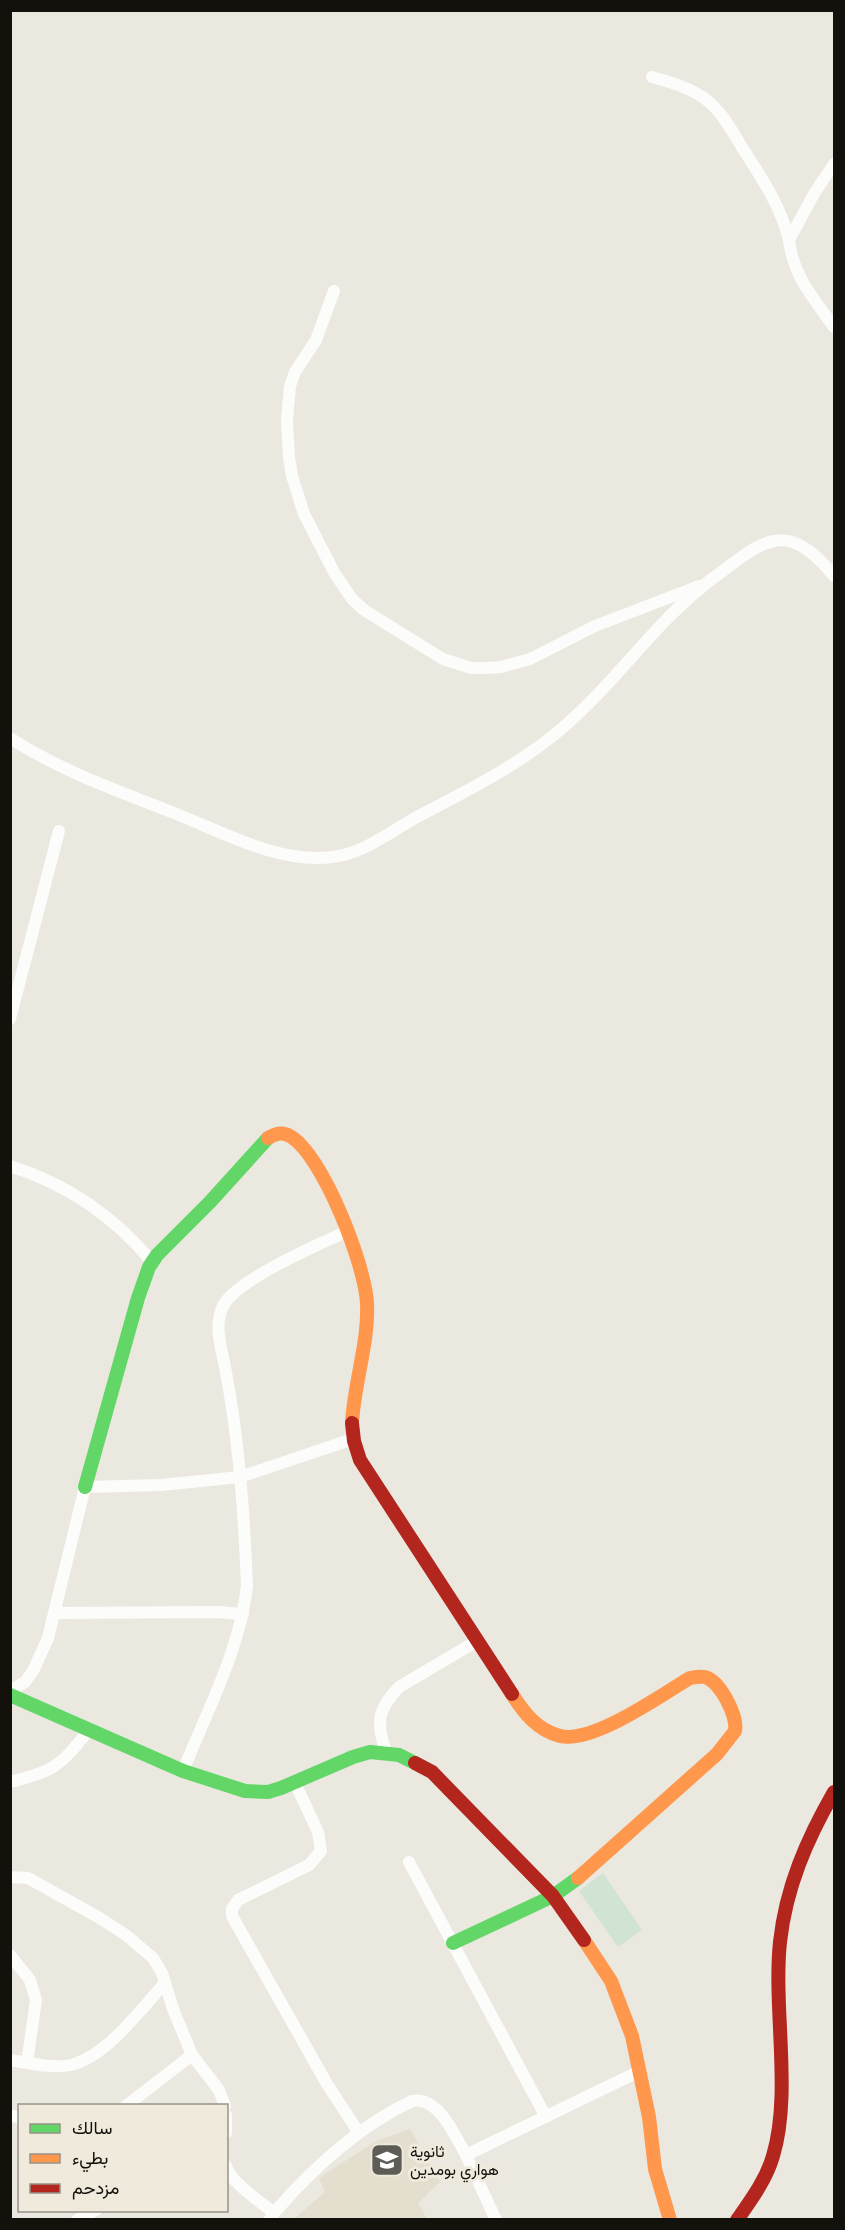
<svg xmlns="http://www.w3.org/2000/svg" width="845" height="2230" viewBox="0 0 845 2230" font-family="'Noto Sans',Vazirmatn,sans-serif">
  <rect width="100%" height="100%" fill="#ebe8e0"/>
  <path fill="#e4decf" d="M410 2129 440 2182 418 2203 427 2219H294L325 2192 319 2178 376 2141Z"/>
  <path fill="#d1e4d4" d="M603 1873 642 1930 618 1947 579 1891Z"/>
  <g fill="none" stroke-linecap="round" stroke-linejoin="round">
    <g stroke="#fcfcfa" stroke-width="12">
      <path d="M652 77C670 82 688 87 704 98 722 111 732 131 743 149 762 178 781 207 789 240L815 192 834 164"/>
      <path d="M789 240C793 276 814 299 834 327"/>
      <path d="M334 291 316 340 295 372 290 386 287 420 289 457 292 476 304 514 335 574 352 599 364 610 443 659 471 668H486L501 667 530 659 595 626 699 586"/>
      <path d="M10 738C61 771 118 791 174 813 223 832 278 864 332 857 362 854 389 833 415 818 466 791 516 767 560 730 598 698 628 660 662 624 682 603 704 584 728 567 742 557 757 544 774 541 799 536 820 559 834 576"/>
      <path d="M10 1019 59 831"/>
      <path d="M10 1166C67 1184 114 1216 152 1262"/>
      <path d="M54 1613 218 1612 243 1614"/>
      <path d="M10 1691 25 1682 33 1671 48 1638 85 1487 161 1485 240 1477 353 1439"/>
      <path d="M386 1752C376 1723 377 1710 399 1687L477 1641"/>
      <path d="M183 1771C207 1711 240 1650 247 1586 244 1513 239 1439 225 1367 221 1347 213 1324 224 1304 241 1278 317 1245 346 1232"/>
      <path d="M10 1782C57 1771 61 1764 90 1729"/>
      <path d="M295 1783 318 1832 321 1851 309 1865 238 1900 232 1909V1916L327 2084 359 2133"/>
      <path d="M409 1862 546 2117"/>
      <path d="M10 1877 28 1878 98 1917 126 1935 153 1958 162 1973 173 2009 192 2055 219 2090 225 2106"/>
      <path d="M10 1955 30 1980 36 2000 27 2063"/>
      <path d="M10 2060C30 2063 52 2069 71 2065 107 2056 141 2009 165 1983"/>
      <path d="M126 2106 192 2055"/>
      <path d="M10 2115 20 2118"/>
      <path d="M226 2115V2133"/>
      <path d="M466 2155 496 2220"/>
      <path d="M226 2166C230 2182 261 2202 274 2213L270 2219"/>
      <path d="M274 2213C312 2169 359 2126 412 2101 439 2096 455 2136 466 2155L640 2071"/>
      <path d="M77 2220 96 2210"/>
    </g>
    <g stroke="#63d668" stroke-width="14">
      <path d="M85 1487 138 1298 149 1267 157 1255 210 1202 268 1138"/>
      <path d="M10 1695 183 1771 245 1791 268 1792 281 1788 353 1757 370 1752 399 1755 415 1763"/>
      <path d="M453 1943 553 1896 578 1878"/>
    </g>
    <g stroke="#ff974d" stroke-width="14">
      <path d="M268 1138C275 1134 282 1131 290 1136 323 1155 366 1267 367 1304 369 1341 354 1384 352 1423"/>
      <path d="M512 1694C523 1712 537 1730 560 1736 593 1744 661 1695 690 1678 695 1677 700 1676 705 1677 720 1681 738 1716 735 1731L717 1754 578 1878"/>
      <path d="M584 1940 611 1981 632 2036 649 2117 655 2169 670 2220"/>
    </g>
    <g stroke="#b3261e" stroke-width="14">
      <path d="M352 1423 354 1441 360 1460 512 1694"/>
      <path d="M415 1763 432 1772 553 1896 584 1940"/>
      <path d="M737 2220C751 2200 766 2180 773 2156 792 2093 773 2009 780 1942 786 1887 807 1839 834 1792"/>
    </g>
  </g>
  <defs>
    <g id="school-square" transform="scale(1.725)"><rect x="-9" y="-9" width="18" height="18" rx="4" fill="#5e5c56" stroke="#efeadc"/><path d="M0-5L7-2L0 1L-7-2ZM-4 1L0 2.5L4 1V4Q0 6-4 4Z" fill="#fff"/></g>
  </defs>
  <g fill-rule="evenodd">
    <use href="#school-square" x="387" y="2160"/>
  </g>
  <g text-anchor="middle" dominant-baseline="central" stroke-width="6" stroke-linejoin="round" paint-order="stroke">
    <g font-size="16" fill="#12110c" stroke="#efeadc" text-anchor="start">
      <text x="410" y="2151">ثانوية<tspan x="410" dy="18">هواري بومدين</tspan></text>
    </g>
  </g>
  <rect width="845" height="2230" fill="none" stroke="#12110c" stroke-width="24"/>
  <rect x="18" y="2104" width="210" height="108" fill="#efeadc" stroke="#979389" stroke-width="1.5"/>
  <rect x="30" y="2124" width="30" height="9" fill="#63d668" stroke="#979389" stroke-width="1.5"/>
  <text x="72" y="2134" font-size="18" fill="#12110c">سالك</text>
  <rect x="30" y="2154" width="30" height="9" fill="#ff974d" stroke="#979389" stroke-width="1.5"/>
  <text x="72" y="2164" font-size="18" fill="#12110c">بطيء</text>
  <rect x="30" y="2184" width="30" height="9" fill="#b3261e" stroke="#979389" stroke-width="1.5"/>
  <text x="72" y="2194" font-size="18" fill="#12110c">مزدحم</text>
</svg>
